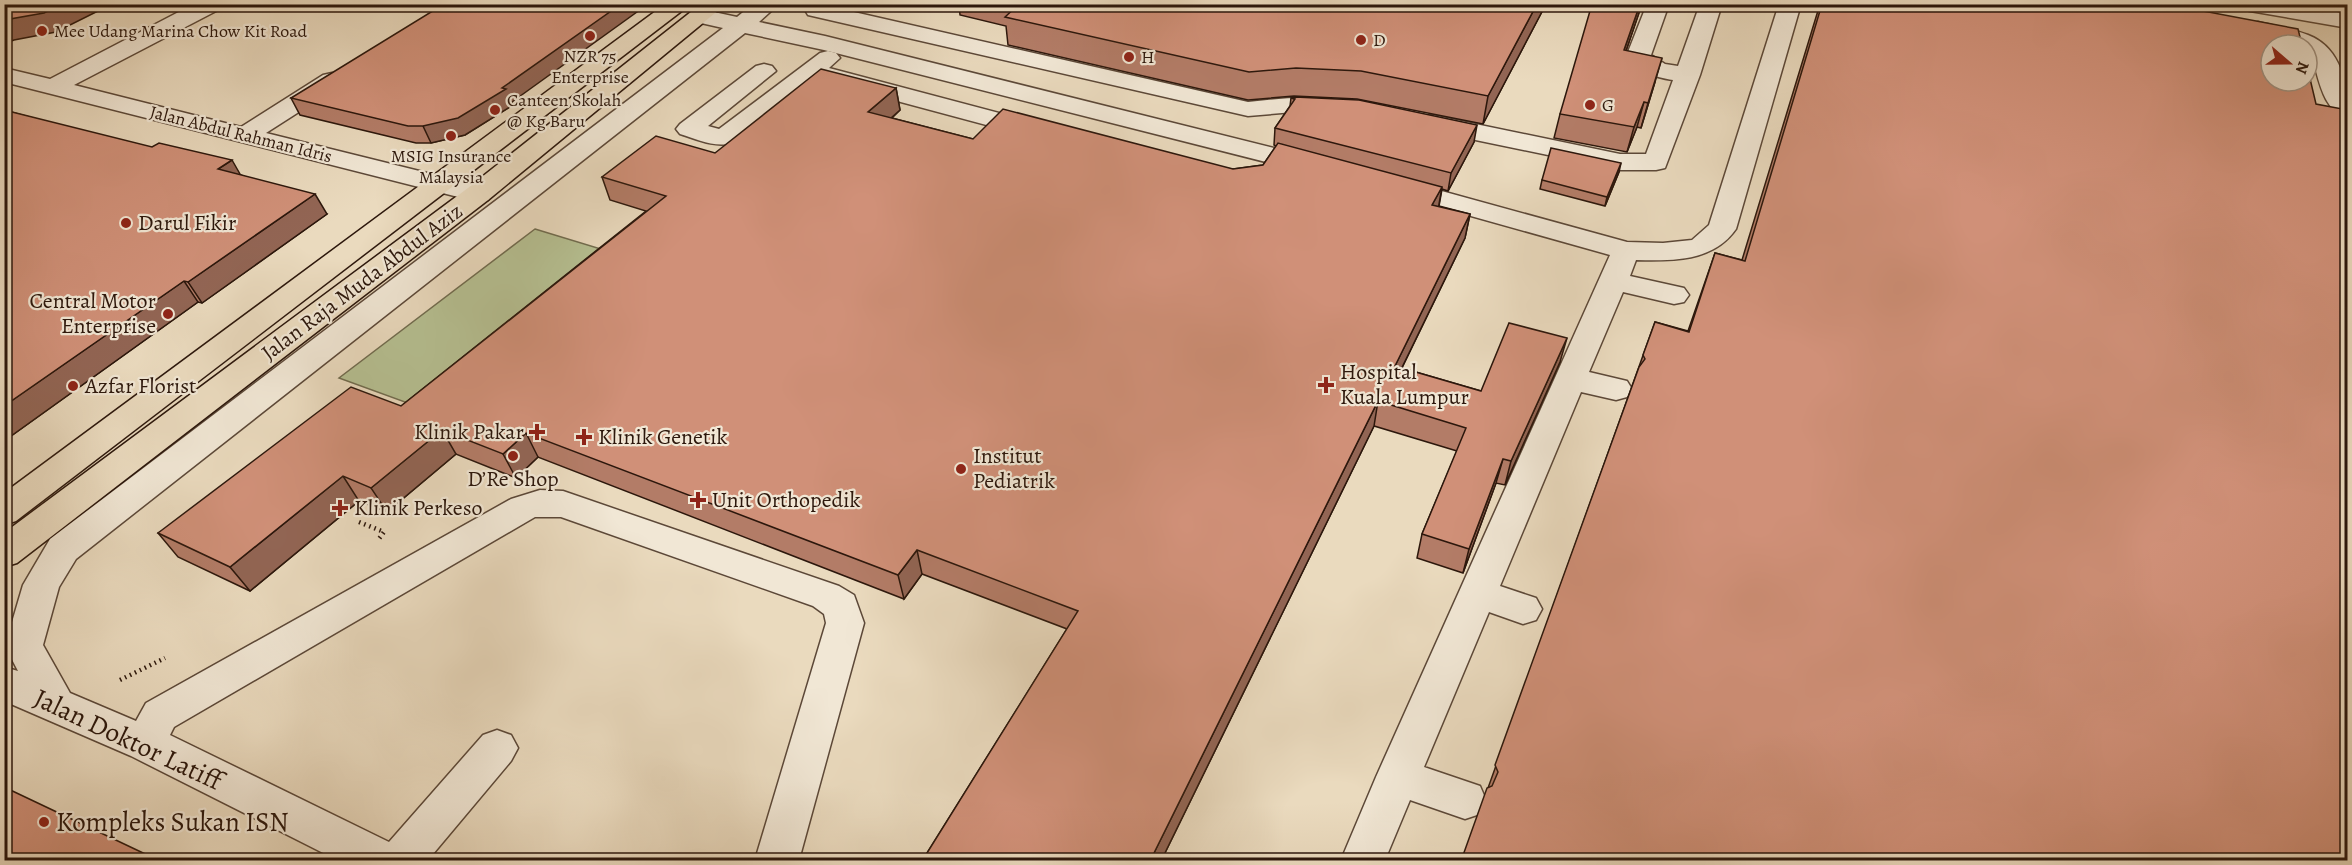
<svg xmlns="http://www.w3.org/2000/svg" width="2352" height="865" viewBox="0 0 2352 865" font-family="Alegreya,serif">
  <rect width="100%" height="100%" fill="#eadabe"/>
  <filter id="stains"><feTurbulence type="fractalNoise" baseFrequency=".00333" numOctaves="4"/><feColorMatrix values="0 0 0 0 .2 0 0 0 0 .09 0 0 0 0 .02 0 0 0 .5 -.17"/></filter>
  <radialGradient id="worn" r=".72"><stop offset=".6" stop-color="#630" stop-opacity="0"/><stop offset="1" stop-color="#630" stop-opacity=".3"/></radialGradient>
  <path fill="#b6c092" stroke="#716c4f" stroke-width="1.5" d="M535 229 614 253 424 409 339 378Z"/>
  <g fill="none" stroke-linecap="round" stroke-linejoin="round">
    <g stroke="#5c4838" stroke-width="3">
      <g id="minor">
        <path d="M194 4H223L220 9 74 85 241 127 323 75 332 73 341 75 344 80 341 85 266 133 488 188 491 194 488 200 478 202 4 82V68L50 79Z"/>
        <path d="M753 4H779L759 22 825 36 1322 160 1326 166 1322 172 1313 174 824 50 745 33 76 559 59 587 43 645 70 693 136 721 146 703 511 499 540 490 563 491 839 586 854 595 864 623 799 860H755L826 623 824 614 813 606 561 517H535L174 727 170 735 389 842 483 735 497 730 511 735 518 748 511 761 428 860H337L131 756 4 701V667L18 671 5 646 23 585 50 539 723 28 692 21 689 16 692 11 700 9 737 17Z"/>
        <path d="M809 4H834L832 7 1248 102C1279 99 1312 94 1343 102L1346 107 1343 112 1334 114 1294 112 1248 116 808 15 805 10Z"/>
        <path d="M1647 4H1669L1651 55 1665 64 1678 66 1700 4H1722L1700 75 1665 168 1656 170H1620L1432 131 1423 128 1419 123 1423 118 1432 115 1620 154H1646L1673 80C1655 77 1637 72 1626 57Z"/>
        <path d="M1779 4H1801L1736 229C1713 262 1672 261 1636 260L1630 276 1684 288 1689 295 1684 302 1674 304 1623 292 1589 372 1627 381 1632 389 1627 397 1616 400 1581 392 1500 586 1536 598 1542 609 1536 620 1523 624 1489 612 1424 767 1480 786 1486 800 1480 814 1465 819 1410 800 1385 860H1341L1376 777 1610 255 1389 193 1385 187 1389 181 1398 179 1627 242 1663 243 1692 240 1709 225Z"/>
        <path d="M2239 4H2291L2348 14V28L2250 11 2242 9Z"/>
        <path d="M2258 22C2274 26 2293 29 2308 35 2342 48 2348 86 2348 118 2323 112 2319 79 2312 57L2307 54V45H2293L2250 34 2247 29 2250 24Z"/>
        <path d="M828 51 836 53 840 58 829 68 1044 125 1048 130 1044 135 1035 138 815 79 732 143C715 148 696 139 680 134L676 129 680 124 756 66 764 64 772 66 776 71 708 126 719 129 820 53Z"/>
      </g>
    </g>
    <g stroke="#2c170c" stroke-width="3">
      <g id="major">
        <path d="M701 4H726L488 200 17 563 4 567V533L468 188Z"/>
        <path d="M664 5 677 4 683 10 16 521 4 525V493Z"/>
      </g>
    </g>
    <g stroke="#2c170c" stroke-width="4.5" stroke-dasharray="1.5 4" stroke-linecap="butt">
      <path d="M359 522 384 532 378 540"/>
      <path d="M120 680 165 658"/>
    </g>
    <use href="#minor" fill="#f1e7d5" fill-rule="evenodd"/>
    <use href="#major" fill="#eadabe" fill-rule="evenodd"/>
  </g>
  <g fill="#b37c67" stroke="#2c170c" stroke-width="1.5">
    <path d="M959 4H1546L1483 124 1357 99 1294 96 1248 100 1008 45 1006 26 960 15Z"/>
    <path d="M1642 4 1626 51 1655 82 1641 128 1637 127 1627 152 1554 138 1560 114Z"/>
    <path d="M1820 4H2166L2348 861 1488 788 1655 322 1688 331 1715 253 1742 260Z"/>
    <path d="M2305 4H2348V13Z"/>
    <path d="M896 88 900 110 892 118 973 139 1233 169 1263 165 1276 146 1274 145 1275 128 1290 106 1291 98 1474 142 1448 191 1442 189 1439 206 1470 214 1465 238 1402 368 1481 391 1560 362 1505 485 1496 483 1463 573 1417 558 1422 534 1457 451 1374 426 1161 861H922L1067 629 922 574 904 599 538 457 516 478 456 454 387 512 359 501 250 591 178 557 158 533 401 406 646 211 610 200 602 177 715 153Z"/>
    <path d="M291 98 512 102 513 105 465 135 431 143H416L300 115Z"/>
    <path d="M4 110 241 175 327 214 202 303 198 302 4 441Z"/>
    <path d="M1619 172 1605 206 1540 189 1542 180Z"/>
  </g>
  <g fill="#926554" stroke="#2c170c" stroke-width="1.5">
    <path d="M62 4H112L56 32 14 40 4 44V20Z"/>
    <path d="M621 4H648L512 102 513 105 465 135 431 143 423 126Z"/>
    <path d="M1537 4H1546L1483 124 1488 96Z"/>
    <path d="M1640 4H1642L1618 74 1624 50Z"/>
    <path d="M1662 58 1655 82 1641 128 1648 103Z"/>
    <path d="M896 88 900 110 873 134 868 112Z"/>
    <path d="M1644 102 1637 127 1627 152 1634 127Z"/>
    <path d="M1477 125 1474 142 1448 191 1451 173Z"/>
    <path d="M232 160 244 181 218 169Z"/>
    <path d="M1621 163 1619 172 1605 206 1607 197Z"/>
    <path d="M1442 187 1438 210 1432 205Z"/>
    <path d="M315 194 327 214 202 303 188 282Z"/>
    <path d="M1470 214 1465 238 1391 390 1395 366Z"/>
    <path d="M184 281 198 302 4 441V406Z"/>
    <path d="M1567 338 1560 362 1505 485 1511 461Z"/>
    <path d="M1378 401 1374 426 1161 861H1150Z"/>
    <path d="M442 430 456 454 387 512 371 488Z"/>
    <path d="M526 433 538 457 516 478 503 454Z"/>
    <path d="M1503 459 1496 483 1463 573 1469 549Z"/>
    <path d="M343 476 359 501 250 591 230 567Z"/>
    <path d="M917 550 922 574 904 599 898 575Z"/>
  </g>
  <g fill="#d09078" stroke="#2c170c" stroke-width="1.5">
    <path d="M4 4H62L44 13 4 20Z"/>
    <path d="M444 4H621L502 88 506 89 458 118 423 126H408L291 98Z"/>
    <path d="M1019 4H1537L1488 96 1361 71 1296 68 1249 72 1005 17Z"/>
    <path d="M1592 4H1640L1624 50 1662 58 1648 103 1644 102 1634 127 1560 114Z"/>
    <path d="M1822 4H2166L2298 29 2302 45H2271V81H2307V66L2316 104 2348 110V861H1461L1487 788 1492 786 1498 772 1495 765 1639 367 1645 359 1643 355 1655 322 1689 332 1715 253 1745 261Z"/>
    <path d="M821 69 896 88 868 112 973 139 1003 109 1233 169 1263 165 1278 143 1442 187 1432 205 1470 214 1395 366 1481 391 1509 323 1567 338 1511 461 1503 459 1469 549 1422 534 1466 428 1378 401 1150 861H922L1078 611 917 550 898 575 526 433 503 454 442 430 371 488 343 476 230 567 158 533 351 387 401 406 666 196 602 177 656 136 715 153Z"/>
    <path d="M1295 97 1359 100 1477 125 1451 173 1275 128 1295 99 1291 98Z"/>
    <path d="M4 110 152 147 159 143 232 160 218 169 315 194 188 282 184 281 4 406Z"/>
    <path d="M1551 148 1621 163 1607 197 1542 180Z"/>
    <path d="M4 787 160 861H4Z"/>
  </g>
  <g fill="#8f2418" stroke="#f1e7d5" stroke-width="2">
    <circle cx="42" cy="31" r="6"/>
    <circle cx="590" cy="36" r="6"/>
    <circle cx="1361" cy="40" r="6"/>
    <circle cx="1129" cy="57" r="6"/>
    <circle cx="1590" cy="105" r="6"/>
    <circle cx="495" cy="110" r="6"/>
    <circle cx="451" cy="136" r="6"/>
    <circle cx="126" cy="223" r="6"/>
    <circle cx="168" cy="314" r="6"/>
    <path d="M1323 376h6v6h6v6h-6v6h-6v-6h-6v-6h6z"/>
    <circle cx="73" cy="386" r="6"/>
    <path d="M534 423h6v6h6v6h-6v6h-6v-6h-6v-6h6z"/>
    <path d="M581 428h6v6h6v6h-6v6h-6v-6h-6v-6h6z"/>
    <circle cx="513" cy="456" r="6"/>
    <circle cx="961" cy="469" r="6"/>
    <path d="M695 491h6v6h6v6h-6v6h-6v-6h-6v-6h6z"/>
    <path d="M337 499h6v6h6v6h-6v6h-6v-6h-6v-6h6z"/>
    <circle cx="44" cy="822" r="6"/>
  </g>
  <g text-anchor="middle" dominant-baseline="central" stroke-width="4.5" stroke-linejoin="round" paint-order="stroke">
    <g font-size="18" fill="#2c170c" stroke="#f1e7d5" text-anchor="start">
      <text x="54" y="31">Mee Udang Marina Chow Kit Road</text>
      <text x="1373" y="40">D</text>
      <text x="590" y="56" text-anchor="middle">NZR 75<tspan x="590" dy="21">Enterprise</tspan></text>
      <text x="1141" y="57">H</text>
      <text x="507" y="100">Canteen Skolah<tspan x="507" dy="21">@ Kg Baru</tspan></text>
      <text x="1602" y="105">G</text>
      <text x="451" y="156" text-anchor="middle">MSIG Insurance<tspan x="451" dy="21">Malaysia</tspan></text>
    </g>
    <g font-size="18" fill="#2c170c" stroke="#f1e7d5">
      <text transform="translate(241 134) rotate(14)">Jalan Abdul Rahman Idris</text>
    </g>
    <g font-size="22" fill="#2c170c" stroke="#f1e7d5" text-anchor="start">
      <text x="138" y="223">Darul Fikir</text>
      <text x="156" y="301" text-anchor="end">Central Motor<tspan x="156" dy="25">Enterprise</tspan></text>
      <text x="1340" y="372">Hospital<tspan x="1340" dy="25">Kuala Lumpur</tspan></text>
      <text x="85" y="386">Azfar Florist</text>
      <text x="524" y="432" text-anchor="end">Klinik Pakar</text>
      <text x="598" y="437">Klinik Genetik</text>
      <text x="973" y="456">Institut<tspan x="973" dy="25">Pediatrik</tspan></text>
      <text x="513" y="479" text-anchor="middle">D’Re Shop</text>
      <text x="712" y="500">Unit Orthopedik</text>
      <text x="354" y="508">Klinik Perkeso</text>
    </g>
    <g font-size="22" fill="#2c170c" stroke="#f1e7d5">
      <text transform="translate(362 282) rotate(-37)">Jalan Raja Muda Abdul Aziz</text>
    </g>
    <g font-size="27" fill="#2c170c" stroke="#f1e7d5">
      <text transform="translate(128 739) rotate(25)">Jalan Doktor Latiff</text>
    </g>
    <g font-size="27" fill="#2c170c" stroke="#f1e7d5" text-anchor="start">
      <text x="56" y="822">Kompleks Sukan ISN</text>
    </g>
  </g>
  <rect width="2352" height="865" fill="none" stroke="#eadabe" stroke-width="24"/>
  <rect x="6" y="6" width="2340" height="853" fill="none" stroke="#2c170c" stroke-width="3"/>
  <rect x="12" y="12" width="2328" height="841" fill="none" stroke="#2c170c" stroke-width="1.5"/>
  <g transform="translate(2289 63) rotate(110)"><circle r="28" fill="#f1e7d5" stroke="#a29485" stroke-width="1.5"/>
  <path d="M0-4.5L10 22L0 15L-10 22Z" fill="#8f2418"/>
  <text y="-9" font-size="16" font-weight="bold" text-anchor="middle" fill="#2c170c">N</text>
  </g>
  <rect width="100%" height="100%" filter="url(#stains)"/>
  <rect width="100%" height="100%" fill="url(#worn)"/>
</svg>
